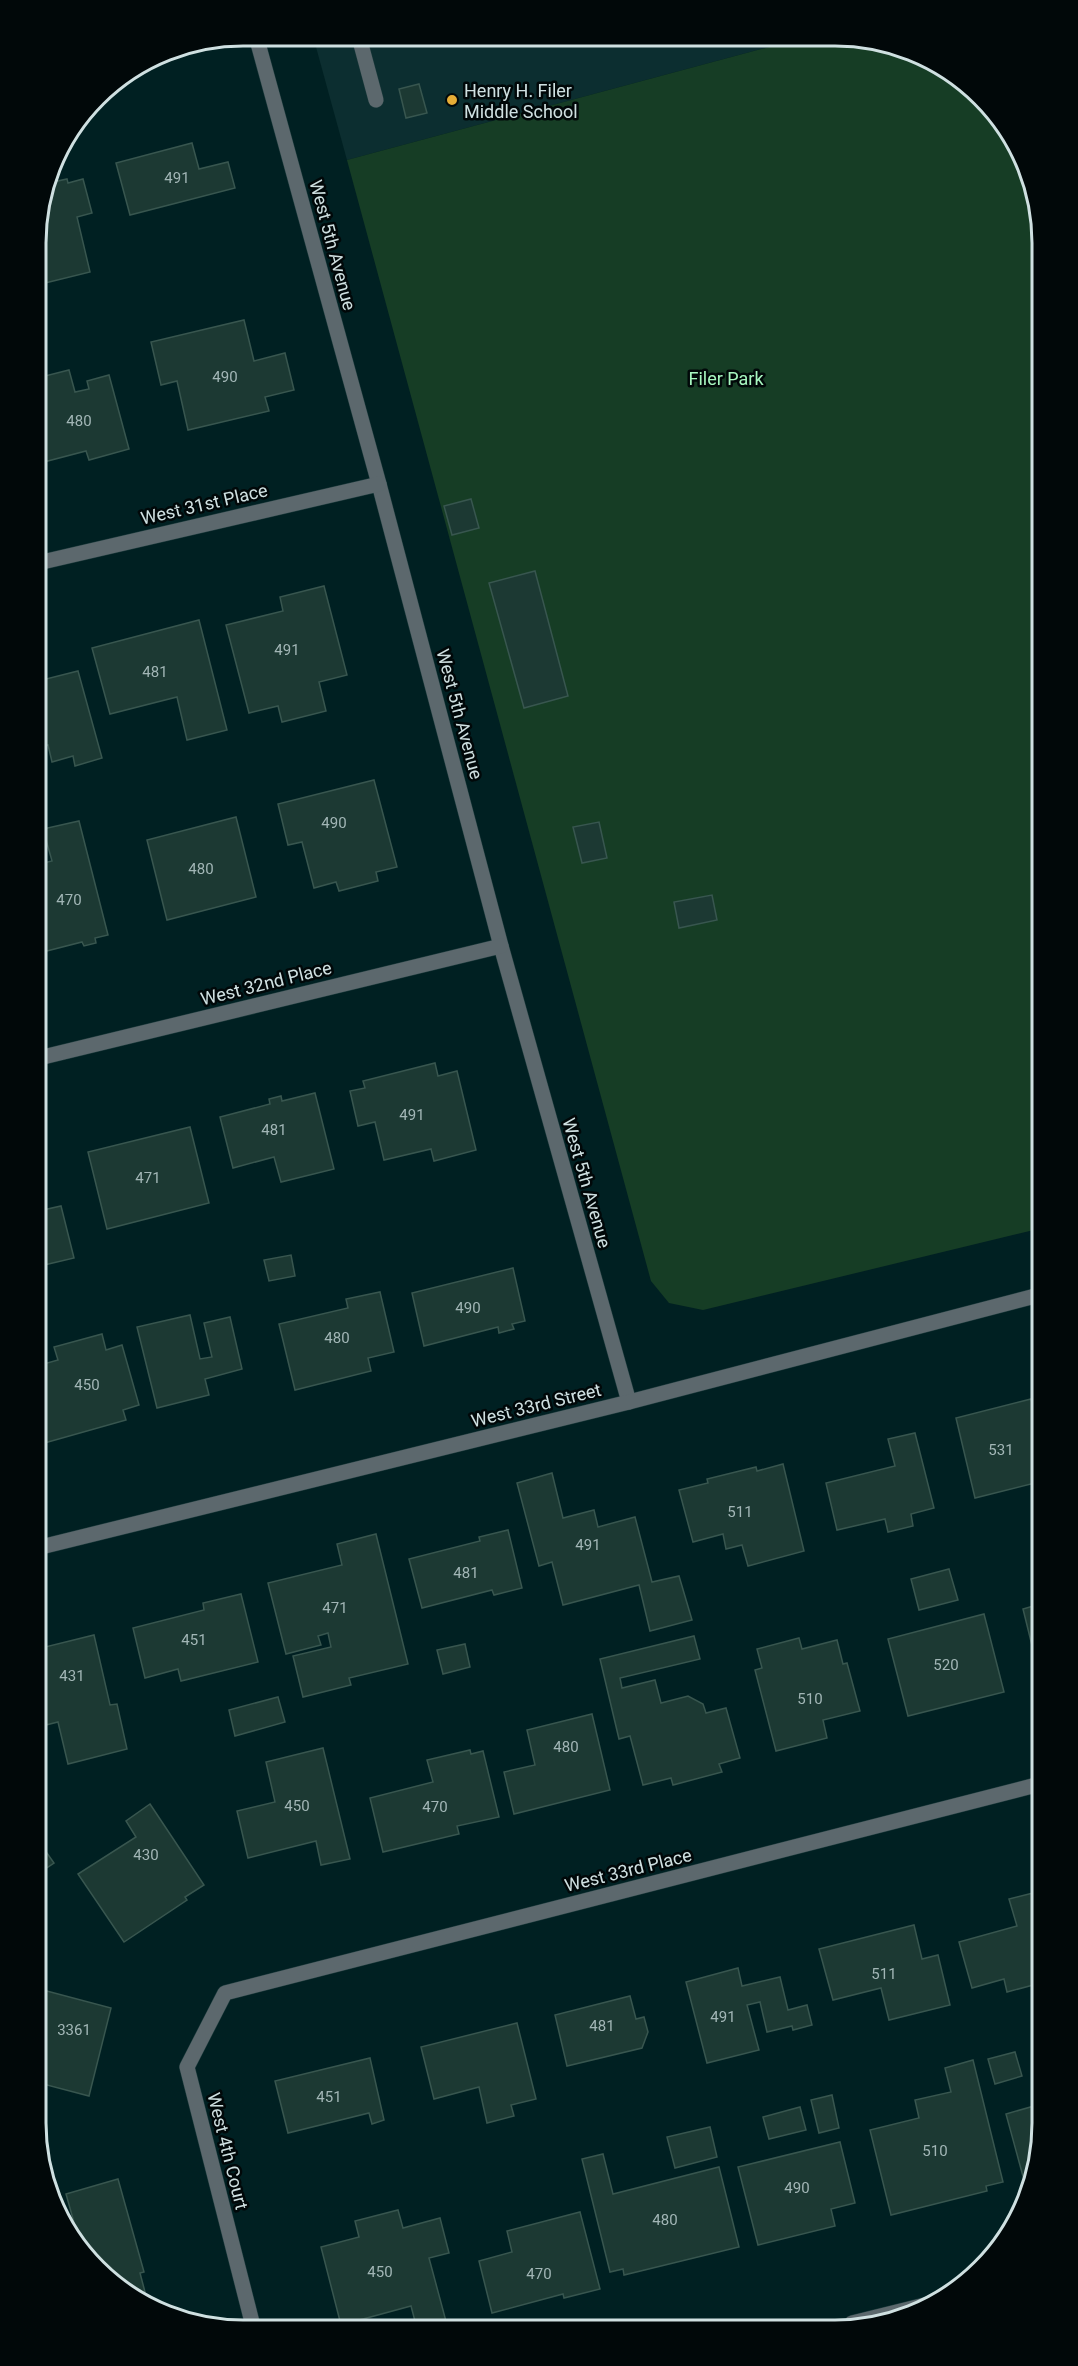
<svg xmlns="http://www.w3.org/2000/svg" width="1078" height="2366" viewBox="0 0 1078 2366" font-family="Roboto,sans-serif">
  <rect width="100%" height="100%" fill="#002022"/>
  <path fill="#0c2e30" d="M313 36 799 39 347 160Z"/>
  <path fill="#163d25" d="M799 39 875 40 972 88 1007 129 1035 189 1038 1229 703 1310 669 1303 651 1281 347 160Z"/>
  <g fill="#1c3933" stroke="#38564f" stroke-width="1.5">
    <path d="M419 84 427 113 406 118 399 89Z"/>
    <path d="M192 143 199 169 228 162 235 188 130 215 116 163Z"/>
    <path d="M67 179 68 183 83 179 92 213 77 217 90 272 37 285 36 230 49 183Z"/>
    <path d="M244 320 254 361 285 353 294 390 265 397 269 411 188 430 177 381 161 385 151 342Z"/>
    <path d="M69 370 75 392 89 389 87 381 109 375 129 449 89 460 86 451 40 463 39 460 37 461V378Z"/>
    <path d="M471 499 479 528 452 535 444 506Z"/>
    <path d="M535 571 568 696 524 708 489 583Z"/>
    <path d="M324 586 347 675 319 682 326 711 282 722 278 706 249 713 226 625 283 611 280 597Z"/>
    <path d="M199 620 227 730 187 740 177 697 110 714 92 648Z"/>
    <path d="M78 671 102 758 75 766 73 756 52 762 48 745 38 747V681Z"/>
    <path d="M374 780 397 867 376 872 378 881 339 891 336 882 314 888 302 842 288 845 278 804Z"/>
    <path d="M236 817 256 897 167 920 147 840Z"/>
    <path d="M79 821 108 935 95 938 96 943 84 946 82 942 39 953V864L52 861 43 829Z"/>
    <path d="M599 822 607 858 582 863 573 827Z"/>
    <path d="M712 895 717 920 679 928 674 902Z"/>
    <path d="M435 1063 438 1076 457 1071 476 1150 434 1161 431 1149 384 1160 375 1122 358 1126 350 1091 365 1088 363 1081Z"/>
    <path d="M315 1093 334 1169 281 1182 274 1157 233 1168 220 1117 270 1104 269 1099 281 1096 282 1101Z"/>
    <path d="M190 1127 209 1203 107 1229 88 1152Z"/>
    <path d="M40 1197 43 1210 61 1206 74 1258 40 1266Z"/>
    <path d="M291 1255 295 1276 269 1281 264 1260Z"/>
    <path d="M513 1268 525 1321 512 1324 514 1329 499 1333 498 1327 424 1346 412 1293Z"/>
    <path d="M380 1292 394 1352 368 1358 371 1371 295 1390 279 1324 348 1308 346 1299Z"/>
    <path d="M190 1315 200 1359 212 1357 204 1323 230 1317 242 1369 205 1379 209 1395 157 1408 137 1327Z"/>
    <path d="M102 1334 106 1350 122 1345 139 1405 123 1410 126 1420 41 1444 40 1365 58 1360 54 1347Z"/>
    <path d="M1031 1399 1032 1403 1039 1401V1482L975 1498 956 1418Z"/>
    <path d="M915 1433 934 1508 911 1514 913 1526 888 1532 885 1519 837 1530 826 1483 895 1466 888 1439Z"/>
    <path d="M783 1464 804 1551 748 1566 742 1545 726 1549 723 1534 693 1542 679 1490 708 1483 707 1479 756 1467 757 1471Z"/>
    <path d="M552 1473 563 1518 594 1510 598 1527 635 1517 652 1582 679 1576 692 1620 650 1631 639 1585 563 1605 552 1562 539 1566 517 1483Z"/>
    <path d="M508 1530 522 1588 494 1595 492 1590 422 1608 409 1559 480 1541 479 1537Z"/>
    <path d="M376 1534 408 1664 349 1678 351 1685 303 1697 293 1656 331 1647 328 1633 318 1636 321 1645 286 1654 268 1583 342 1565 337 1544Z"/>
    <path d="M1040 1555V1583L1032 1556Z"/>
    <path d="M949 1569 958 1600 919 1610 911 1579Z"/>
    <path d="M241 1594 258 1662 181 1681 178 1669 145 1678 133 1628 204 1610 203 1603Z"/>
    <path d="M1040 1604V1678L1023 1609Z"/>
    <path d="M984 1614 1004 1692 908 1716 888 1639Z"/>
    <path d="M94 1635 110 1705 117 1704 127 1749 68 1764 58 1722 42 1726 41 1648Z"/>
    <path d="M694 1636 700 1659 620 1678 622 1688 655 1680 661 1703 688 1696 703 1704 706 1713 726 1708 740 1758 719 1764 722 1772 673 1785 671 1778 643 1785 630 1736 619 1739 600 1659Z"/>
    <path d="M799 1638 802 1649 837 1640 843 1664 847 1663 860 1711 823 1720 827 1738 776 1751 755 1670 762 1668 757 1649Z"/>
    <path d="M465 1644 470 1667 443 1674 437 1650Z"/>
    <path d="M278 1697 285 1722 235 1736 229 1710Z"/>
    <path d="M592 1714 610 1790 514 1814 504 1772 535 1765 527 1730Z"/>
    <path d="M323 1748 350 1859 321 1865 316 1841 248 1858 237 1811 275 1802 266 1762Z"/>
    <path d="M470 1750 471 1754 483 1751 499 1817 457 1826 459 1834 383 1852 370 1798 433 1782 427 1760Z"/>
    <path d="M150 1804 204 1885 185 1897 187 1900 124 1942 78 1874 136 1837 126 1821Z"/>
    <path d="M42 1846 54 1863 42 1871Z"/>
    <path d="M1041 1891V1983L1007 1992 1004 1979 972 1988 959 1942 1017 1926 1009 1899Z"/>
    <path d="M914 1925 922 1959 938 1955 950 2005 889 2020 881 1988 833 2000 819 1949Z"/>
    <path d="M738 1968 742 1986 780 1977 788 2010 807 2005 812 2025 793 2030 792 2026 767 2032 760 2002 747 2005 759 2050 707 2063 686 1982Z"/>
    <path d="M43 1990 111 2008 89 2096 43 2084Z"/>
    <path d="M630 1996 636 2019 644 2017 648 2032 642 2048 567 2066 555 2015Z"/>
    <path d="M517 2023 536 2099 511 2105 514 2116 487 2123 479 2087 434 2099 421 2047Z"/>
    <path d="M1015 2052 1022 2076 995 2084 988 2059Z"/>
    <path d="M370 2058 384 2120 372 2124 369 2113 288 2133 275 2081Z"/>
    <path d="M973 2060 1003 2182 986 2186 987 2191 891 2215 870 2130 919 2118 915 2100 951 2092 945 2068Z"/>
    <path d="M832 2095 839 2128 819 2133 811 2100Z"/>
    <path d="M1041 2104 1042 2136 1032 2178 1024 2180 1006 2114Z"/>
    <path d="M800 2107 806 2130 769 2139 763 2117Z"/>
    <path d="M710 2127 717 2157 675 2168 667 2137Z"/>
    <path d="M840 2142 855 2203 831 2209 835 2226 758 2245 738 2167Z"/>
    <path d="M603 2154 613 2194 719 2167 739 2247 624 2275 623 2269 610 2272 582 2159Z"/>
    <path d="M118 2179 144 2272 140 2273 145 2292 138 2294 106 2278 82 2251 66 2194Z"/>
    <path d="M398 2210 403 2228 440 2218 449 2253 429 2258 447 2325H416L411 2306 341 2325 321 2247 359 2237 355 2221Z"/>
    <path d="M580 2212 600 2289 564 2298 563 2294 492 2313 479 2261 512 2252 507 2231Z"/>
  </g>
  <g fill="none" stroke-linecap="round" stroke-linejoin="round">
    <g stroke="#1d3b3d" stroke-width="16">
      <g id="minor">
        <path d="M256 36 379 484 501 946 629 1402"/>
        <path d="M359 37 376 100"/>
        <path d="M38 563 379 484"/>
        <path d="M39 1058 501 946"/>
        <path d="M41 1547 629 1402 1039 1295"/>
        <path d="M852 2323 933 2303"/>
        <path d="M253 2326 187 2067 225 1993 1040 1784"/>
      </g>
    </g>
    <use href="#minor" stroke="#5c686d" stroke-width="15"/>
  </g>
  <circle fill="#e6ad36" stroke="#010809" stroke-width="2" cx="452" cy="100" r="6"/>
  <g text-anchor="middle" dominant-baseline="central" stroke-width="5" stroke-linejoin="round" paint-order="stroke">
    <g font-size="15" fill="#a2b6b6">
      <text x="177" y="178">491</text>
      <text x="225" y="377">490</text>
      <text x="79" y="421">480</text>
      <text x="287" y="650">491</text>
      <text x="155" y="672">481</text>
      <text x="334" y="823">490</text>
      <text x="201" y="869">480</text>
      <text x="69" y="900">470</text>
      <text x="412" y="1115">491</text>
      <text x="274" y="1130">481</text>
      <text x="148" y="1178">471</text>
      <text x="468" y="1308">490</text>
      <text x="337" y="1338">480</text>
      <text x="87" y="1385">450</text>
      <text x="1001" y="1450">531</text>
      <text x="740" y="1512">511</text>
      <text x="588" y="1545">491</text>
      <text x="466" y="1573">481</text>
      <text x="335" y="1608">471</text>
      <text x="194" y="1640">451</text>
      <text x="946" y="1665">520</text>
      <text x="72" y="1676">431</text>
      <text x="810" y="1699">510</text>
      <text x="566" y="1747">480</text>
      <text x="297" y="1806">450</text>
      <text x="435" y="1807">470</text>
      <text x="146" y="1855">430</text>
      <text x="884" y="1974">511</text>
      <text x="723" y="2017">491</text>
      <text x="602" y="2026">481</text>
      <text x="74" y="2030">3361</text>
      <text x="329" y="2097">451</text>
      <text x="935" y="2151">510</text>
      <text x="797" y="2188">490</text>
      <text x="665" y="2220">480</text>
      <text x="380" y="2272">450</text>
      <text x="539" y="2274">470</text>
    </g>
    <g font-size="18" fill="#cfe0e1" stroke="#010809" text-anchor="start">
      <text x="464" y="90">Henry H. Filer<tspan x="464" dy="21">Middle School</tspan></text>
    </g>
    <g font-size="18" fill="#cfe0e1" stroke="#010809">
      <text transform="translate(333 245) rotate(75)">West 5th Avenue</text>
      <text transform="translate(204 504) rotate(-13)">West 31st Place</text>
      <text transform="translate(460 714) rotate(75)">West 5th Avenue</text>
      <text transform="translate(266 983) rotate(-14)">West 32nd Place</text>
      <text transform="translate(587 1183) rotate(74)">West 5th Avenue</text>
      <text transform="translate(536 1405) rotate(-14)">West 33rd Street</text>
      <text transform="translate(628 1870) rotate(-14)">West 33rd Place</text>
      <text transform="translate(228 2151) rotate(76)">West 4th Court</text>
    </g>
    <g font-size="18" fill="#a7f7c0" stroke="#010809">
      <text x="726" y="378">Filer Park</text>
    </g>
  </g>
  <path d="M0 0H1078V2366H0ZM243 46H835A197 197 0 0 1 1032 243V2123A197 197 0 0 1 835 2320H243A197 197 0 0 1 46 2123V243A197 197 0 0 1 243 46Z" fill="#010809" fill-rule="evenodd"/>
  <path fill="none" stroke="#cfe0e1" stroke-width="3" d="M243 46H835A197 197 0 0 1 1032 243V2123A197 197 0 0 1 835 2320H243A197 197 0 0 1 46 2123V243A197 197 0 0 1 243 46Z"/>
</svg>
